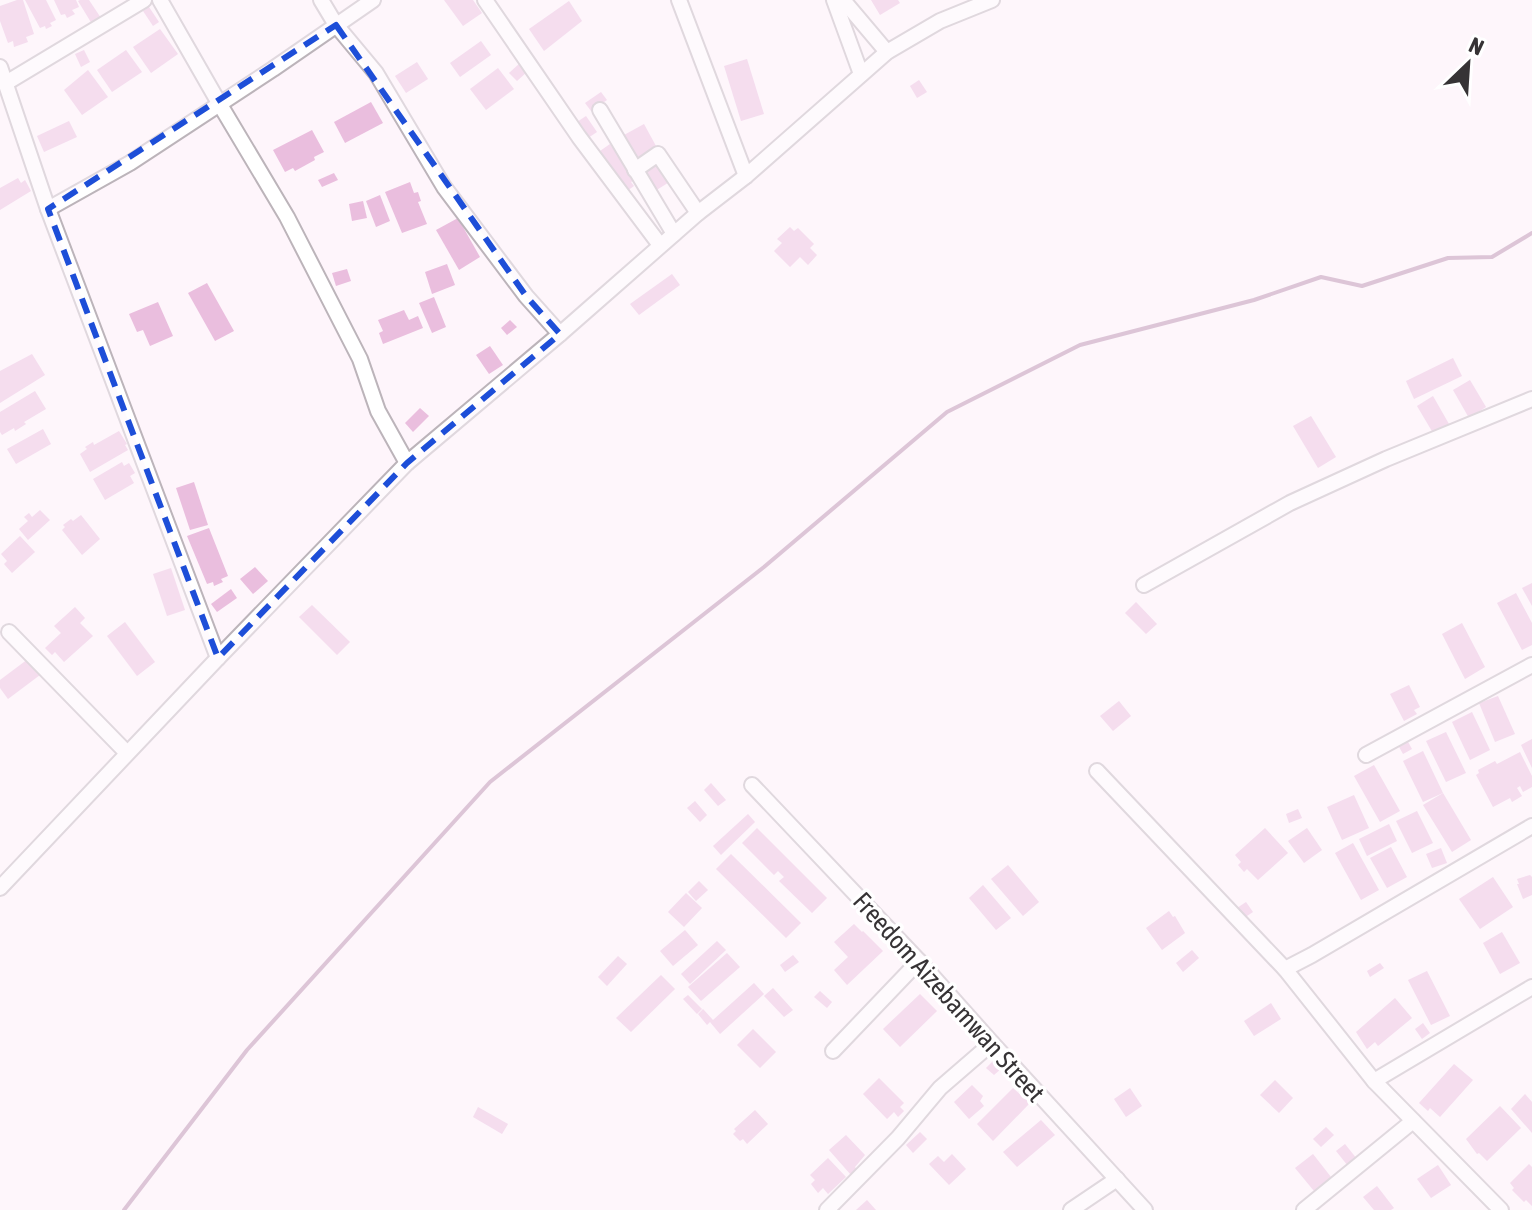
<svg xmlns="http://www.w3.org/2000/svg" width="1532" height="1210" viewBox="0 0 1532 1210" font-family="'Asap Condensed',sans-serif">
  <rect width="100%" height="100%" fill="#fef5fb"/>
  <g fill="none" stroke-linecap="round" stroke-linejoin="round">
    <path stroke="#b58baa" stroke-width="4" d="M124 1210 247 1050 490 782 764 567 947 412 1080 345 1254 300 1321 277 1362 286 1448 258 1492 257 1532 233"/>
  </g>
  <g fill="#eabede">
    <path d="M17 0H23L34 34 26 37 28 42 14 47 13 41 8 43 0 21V6Z"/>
    <path d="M25 0H46L56 20 50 23 52 26 46 29 45 26 40 28Z"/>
    <path d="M54 0H76L79 7 72 10 75 14 67 18 65 14 61 15Z"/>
    <path d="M80 0H89L101 18 92 24 78 1Z"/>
    <path d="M444 0H473L482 13 463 26Z"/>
    <path d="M871 0H898L900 3 880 15Z"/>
    <path d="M569 1 582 21 544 51 529 29Z"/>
    <path d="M149 7 159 22 153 26 143 11Z"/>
    <path d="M160 29 178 54 151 73 133 47Z"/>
    <path d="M481 41 491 55 460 77 450 63Z"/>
    <path d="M84 50 90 62 81 67 75 54Z"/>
    <path d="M126 50 142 72 112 92 97 70Z"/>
    <path d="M747 59 764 114 741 121 724 66Z"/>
    <path d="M417 62 428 79 406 93 395 76Z"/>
    <path d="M520 63 527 72 517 81 509 73Z"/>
    <path d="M498 68 514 89 486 110 470 89Z"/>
    <path d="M88 70 108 97 82 115 64 90Z"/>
    <path d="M919 80 927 92 917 98 910 86Z"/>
    <path d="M601 92 607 100 591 111 585 103Z"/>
    <path d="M371 102 383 123 345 143 334 122Z"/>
    <path d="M586 116 597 132 588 138 577 122Z"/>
    <path d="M69 121 77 137 44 152 37 136Z"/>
    <path d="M644 124 656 146 650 149 652 152 638 163 624 135Z"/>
    <path d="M312 130 324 152 314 157 315 160 295 171 293 168 285 172 273 150Z"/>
    <path d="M610 144 635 180 631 182 634 186 627 191 600 151Z"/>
    <path d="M657 159 671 181 655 191 641 169Z"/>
    <path d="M334 173 338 180 322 187 318 180Z"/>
    <path d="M18 178 21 183 25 180 31 191 0 210V188Z"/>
    <path d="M410 182 414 193 418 192 421 201 418 202 427 224 402 233 385 192Z"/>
    <path d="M380 195 390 221 376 227 366 201Z"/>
    <path d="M363 201 367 218 352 221 349 204Z"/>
    <path d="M458 218 480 257 459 270 436 230Z"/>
    <path d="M790 227 794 231 798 228 814 244 810 248 817 255 808 265 800 257 790 267 774 251 782 243 777 239Z"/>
    <path d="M447 264 455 285 432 294 425 272Z"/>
    <path d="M347 269 351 281 336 286 332 273Z"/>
    <path d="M672 274 680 285 639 315 630 304Z"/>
    <path d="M207 283 234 331 215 341 188 293Z"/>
    <path d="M434 297 446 327 432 333 419 303Z"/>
    <path d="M158 302 173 336 150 346 143 330 137 332 129 314Z"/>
    <path d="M404 310 409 320 418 316 423 328 383 344 379 333 383 331 378 320Z"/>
    <path d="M510 320 517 327 507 335 501 328Z"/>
    <path d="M490 346 503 365 489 374 476 355Z"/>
    <path d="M32 354 45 375 0 403V371Z"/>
    <path d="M1453 358 1462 376 1414 399 1406 381Z"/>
    <path d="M1470 380 1486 407 1469 418 1453 390Z"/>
    <path d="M35 391 46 409 24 422 26 424 15 431 14 428 2 435 0 432V412Z"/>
    <path d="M1433 396 1449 424 1433 433 1417 406Z"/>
    <path d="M420 408 429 416 413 432 405 423Z"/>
    <path d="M1311 416 1336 457 1318 468 1293 426Z"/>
    <path d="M43 429 51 444 16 464 7 449Z"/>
    <path d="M119 431 127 444 125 445 128 450 90 472 80 454 87 449 85 447 93 442 94 445Z"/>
    <path d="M122 462 124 466 129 463 135 473 130 476 134 483 105 500 93 479Z"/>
    <path d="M194 482 208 525 190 530 176 488Z"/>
    <path d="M40 510 50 520 28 540 19 529 28 521 24 517 29 513 32 517Z"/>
    <path d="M81 515 100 539 82 555 62 530 65 527 63 525 71 519 73 521Z"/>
    <path d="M209 528 228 576 221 579 223 582 214 586 213 582 207 584 187 536Z"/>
    <path d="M20 536 35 552 12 573 4 564 7 561 1 554Z"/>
    <path d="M255 567 268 581 253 594 240 579Z"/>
    <path d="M171 568 185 610 167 616 153 574Z"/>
    <path d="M1532 583V606L1522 588Z"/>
    <path d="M231 589 237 598 217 612 211 604Z"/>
    <path d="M1516 593 1532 623V645L1522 650 1497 603Z"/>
    <path d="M1136 602 1157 624 1146 634 1125 613Z"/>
    <path d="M312 605 350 642 337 655 299 617Z"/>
    <path d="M75 607 85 618 80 623 93 636 64 662 55 652 52 655 45 648 61 633 54 626Z"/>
    <path d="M125 622 155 662 137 676 107 636Z"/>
    <path d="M1462 623 1485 667 1465 679 1442 634Z"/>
    <path d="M28 659 40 675 8 699 0 688V680Z"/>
    <path d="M1409 685 1420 707 1414 710 1417 714 1404 721 1390 694Z"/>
    <path d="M1498 696 1515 734 1495 742 1479 703Z"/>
    <path d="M1119 701 1131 716 1113 731 1100 716Z"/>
    <path d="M1472 712 1490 750 1470 760 1452 722Z"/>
    <path d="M1446 732 1466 773 1446 782 1426 741Z"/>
    <path d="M1532 739V768L1521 745Z"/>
    <path d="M1407 740 1412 749 1403 754 1398 745Z"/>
    <path d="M1423 751 1443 793 1423 802 1403 761Z"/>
    <path d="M1520 752 1532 776V787L1523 792 1520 786 1517 788 1522 796 1512 802 1510 798 1493 807 1476 775 1479 773 1478 770 1495 761 1497 764Z"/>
    <path d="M1374 765 1400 811 1380 822 1354 776Z"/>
    <path d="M711 783 726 800 718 806 704 790Z"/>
    <path d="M1443 793 1471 840 1452 852 1423 805Z"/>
    <path d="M1354 795 1369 828 1342 840 1327 807Z"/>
    <path d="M695 801 707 815 700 822 687 808Z"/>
    <path d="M1298 809 1302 818 1289 823 1286 814Z"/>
    <path d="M1417 811 1433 843 1412 853 1396 821Z"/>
    <path d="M748 814 755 822 721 855 713 846Z"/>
    <path d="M1389 824 1397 841 1367 856 1359 839Z"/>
    <path d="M757 828 827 898 812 913 779 881 784 877 778 871 774 875 742 843Z"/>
    <path d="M1265 828 1288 853 1258 880 1247 869 1244 872 1238 865 1241 862 1235 855Z"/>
    <path d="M1307 828 1322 850 1304 863 1288 841Z"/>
    <path d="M1353 843 1379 890 1361 900 1335 853Z"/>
    <path d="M1391 847 1407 877 1387 888 1370 858Z"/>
    <path d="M1441 848 1447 863 1432 868 1426 854Z"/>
    <path d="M731 854 801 923 786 938 716 869Z"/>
    <path d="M1008 865 1039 902 1023 916 991 879Z"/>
    <path d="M1530 875 1532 877V895L1523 899 1517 884H1519L1517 879Z"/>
    <path d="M1493 877 1513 907 1480 929 1459 899Z"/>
    <path d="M699 881 708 890 696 901 688 892Z"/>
    <path d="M983 885 1011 918 996 930 969 898Z"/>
    <path d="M686 893 702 908 684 927 668 912Z"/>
    <path d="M1246 902 1253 912 1244 918 1237 908Z"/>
    <path d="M1169 911 1173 917 1175 916 1185 933 1162 950 1146 928Z"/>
    <path d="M854 924 862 932 863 931 883 951 847 985 834 970 848 957 834 942Z"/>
    <path d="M685 930 698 945 673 966 660 951Z"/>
    <path d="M1502 932 1520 963 1500 974 1483 943Z"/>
    <path d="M717 941 726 950 690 984 681 974Z"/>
    <path d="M1192 950 1199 958 1183 972 1176 963Z"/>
    <path d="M727 953 740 967 701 1001 688 987Z"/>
    <path d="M793 955 799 962 785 972 780 965Z"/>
    <path d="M618 956 627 964 607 986 598 977Z"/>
    <path d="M1380 963 1384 968 1370 977 1367 971Z"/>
    <path d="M1427 971 1450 1016 1431 1025 1408 980Z"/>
    <path d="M661 975 675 989 631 1032 616 1018Z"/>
    <path d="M754 983 764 994 720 1034 710 1022 707 1025 698 1014 703 1009 713 1020Z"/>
    <path d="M773 988 793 1010 784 1017 764 996Z"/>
    <path d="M820 991 832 1002 827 1008 814 997Z"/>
    <path d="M920 994 937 1011 900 1047 883 1029Z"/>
    <path d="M688 995 702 1009 697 1014 683 999Z"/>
    <path d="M1395 998 1412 1018 1378 1046 1375 1042 1367 1049 1356 1032Z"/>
    <path d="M1271 1003 1281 1019 1254 1036 1244 1021Z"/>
    <path d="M1423 1023 1430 1033 1422 1039 1415 1029Z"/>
    <path d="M753 1029 776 1052 760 1068 737 1045Z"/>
    <path d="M994 1060 1002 1068 994 1075 986 1068Z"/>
    <path d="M1454 1064 1473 1080 1440 1117 1430 1108 1428 1111 1419 1103Z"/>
    <path d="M879 1078 904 1103 900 1107 904 1111 898 1117 894 1112 887 1119 863 1094Z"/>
    <path d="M1275 1080 1293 1098 1279 1113 1260 1095Z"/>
    <path d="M972 1085 983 1096 980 1101 984 1106 969 1119 954 1102Z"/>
    <path d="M1013 1088 1030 1103 993 1141 977 1124Z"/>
    <path d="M1130 1088 1142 1106 1126 1117 1114 1099Z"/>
    <path d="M1525 1094 1532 1102V1133L1511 1109Z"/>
    <path d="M1500 1106 1521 1128 1487 1161 1479 1153 1477 1154 1466 1139Z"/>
    <path d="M478 1107 508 1124 502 1134 473 1117Z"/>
    <path d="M755 1110 768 1124 747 1144 743 1139 740 1141 733 1134 736 1131 734 1129Z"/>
    <path d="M1041 1120 1055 1135 1017 1167 1003 1152Z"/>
    <path d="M1326 1127 1334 1135 1321 1147 1313 1139Z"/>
    <path d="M920 1132 927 1139 913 1153 906 1145Z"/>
    <path d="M846 1135 865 1155 855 1167 857 1170 851 1175 829 1150Z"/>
    <path d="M1345 1144 1357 1159 1348 1166 1336 1151Z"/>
    <path d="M952 1154 966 1169 949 1185 929 1164 938 1156 944 1162Z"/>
    <path d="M1313 1154 1331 1177 1314 1191 1295 1168Z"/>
    <path d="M828 1158 846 1177 828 1194 823 1188 818 1193 811 1184 815 1180 810 1175Z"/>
    <path d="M1529 1164 1532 1167V1206L1526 1200 1524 1202 1512 1190 1514 1188 1510 1183Z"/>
    <path d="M1438 1165 1451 1185 1431 1198 1417 1179Z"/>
    <path d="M1377 1186 1394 1208 1391 1210H1374L1363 1197Z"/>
    <path d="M867 1200 876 1210H856Z"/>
  </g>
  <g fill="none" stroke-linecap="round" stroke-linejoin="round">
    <g stroke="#bcb4ba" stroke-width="18">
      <g id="minor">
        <path d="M160 0 219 103 287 217 360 359 378 411 407 463"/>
        <path d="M321 0 336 25 376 73 444 187 526 296 560 334"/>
        <path d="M485 0 579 137 660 245"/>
        <path d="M679 0 746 176"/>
        <path d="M834 0 861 74"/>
        <path d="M843 0 887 52"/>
        <path d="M0 67 48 209 218 658"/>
        <path d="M6 83 144 0"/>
        <path d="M600 110 674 234"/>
        <path d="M635 170 658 154 698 213"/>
        <path d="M48 209 130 163 273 69 373 0"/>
        <path d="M1144 585 1290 503 1386 459 1532 399"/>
        <path d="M9 632 127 753"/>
        <path d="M1366 755 1532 665"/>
        <path d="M1097 771 1285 969 1374 1081 1501 1210"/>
        <path d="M752 785 919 961 992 1043 1145 1210"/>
        <path d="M0 888 218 658 407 463 560 334 698 213 746 176 887 52 940 21 992 0"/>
        <path d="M1285 969 1312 955 1532 826"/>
        <path d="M833 1051 919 961"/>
        <path d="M1374 1081 1532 987"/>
        <path d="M827 1210 898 1138 940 1088 992 1043"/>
        <path d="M1071 1210 1117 1179"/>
        <path d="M1304 1210 1413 1121"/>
      </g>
    </g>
    <use href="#minor" stroke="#fff" stroke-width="14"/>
  </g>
  <path d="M0 0H1532V1210H0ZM336 25 526 296 560 334 407 463 218 658 48 209Z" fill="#fef5fb" fill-opacity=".55" fill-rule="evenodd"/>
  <path fill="none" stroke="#1d4ed8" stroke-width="6" stroke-dasharray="16 10" stroke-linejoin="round" d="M336 25 526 296 560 334 407 463 218 658 48 209Z"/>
  <g text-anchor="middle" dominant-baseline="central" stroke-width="7" stroke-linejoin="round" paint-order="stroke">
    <g font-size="26" fill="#363335" stroke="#fff">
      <text transform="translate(949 997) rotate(48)">Freedom Aizebamwan Street</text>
    </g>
  </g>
  <g transform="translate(1468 64) rotate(25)" stroke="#ffffff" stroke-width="6" paint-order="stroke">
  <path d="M0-6L14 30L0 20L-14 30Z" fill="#363335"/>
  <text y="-12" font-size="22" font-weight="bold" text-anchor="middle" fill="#363335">N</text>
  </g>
</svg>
